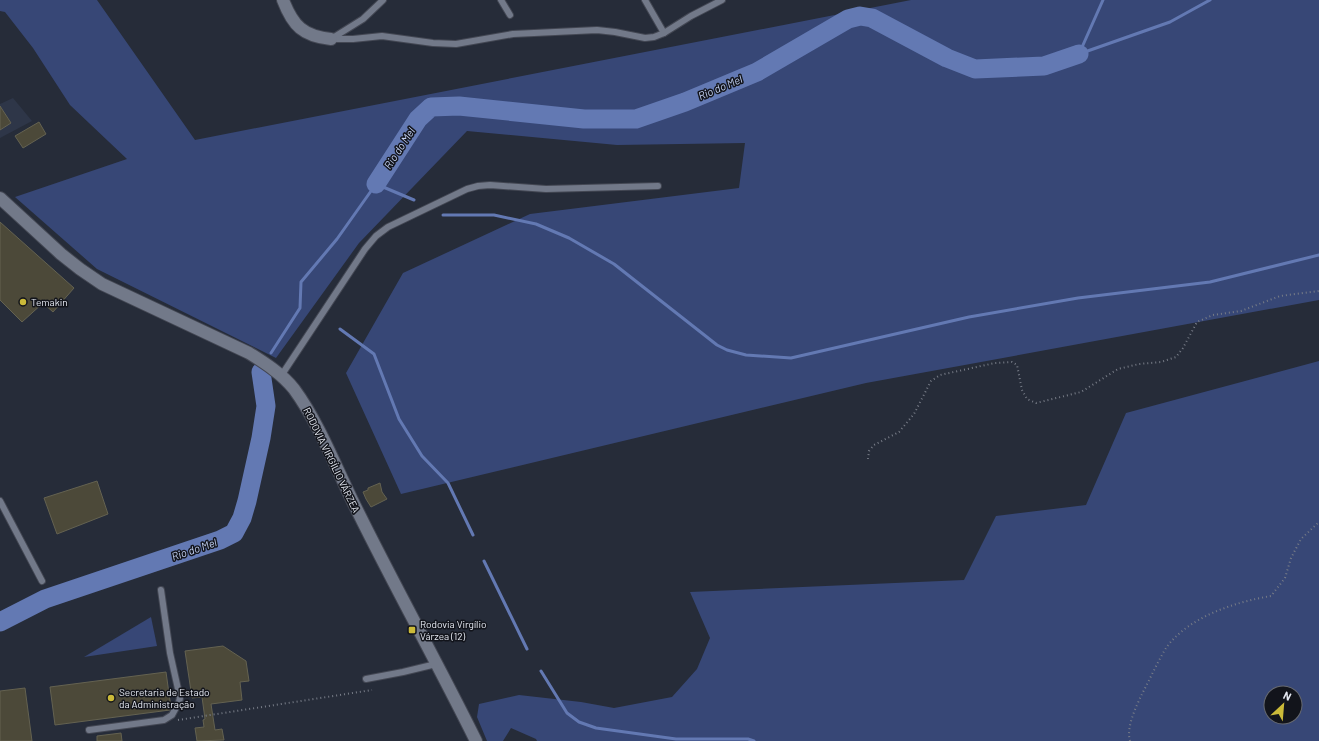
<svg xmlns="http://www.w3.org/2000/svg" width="1319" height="741" viewBox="0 0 1319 741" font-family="Barlow,sans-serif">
  <rect width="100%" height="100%" fill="#262c39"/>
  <path fill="#2e3648" d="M13 98 32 121 0 138V104Z"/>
  <g fill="#374776" fill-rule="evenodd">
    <path d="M0 0H97L195 140 911 0H1319V300L866 383 401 494 346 373 403 273 530 214 739 188 745 143 617 145 467 131 359 243 276 358 97 269 15 197 127 159 70 105 33 48 5 12 0 11Z"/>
    <path d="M1319 361V741H537L536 739 511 728 503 741H487L477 717 479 704 519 695 581 702 614 708 672 697 697 669 710 638 690 592 964 580 996 516 1086 505 1126 413ZM1271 693H1295V717H1271Z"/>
    <path d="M151 617 157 646 84 657Z"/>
  </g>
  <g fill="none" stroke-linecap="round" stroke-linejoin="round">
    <g stroke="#6379b3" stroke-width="3">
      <path d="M1079 54 1170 22 1210 0"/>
      <path d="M1079 54 1103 0"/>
      <path d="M443 215H494L536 224 569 238 614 264 717 345 727 350 746 355 791 358 969 317 1078 298 1210 282 1319 255"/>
      <path d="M340 329 374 354 399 419 422 456 448 483 473 535"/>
      <path d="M271 353 300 308 301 282 337 239 376 184 414 200"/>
      <path d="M484 561 527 649"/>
      <path d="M541 671 567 713 579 722 596 728 676 739H748L754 741"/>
    </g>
    <g stroke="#6379b3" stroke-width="19">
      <path d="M376 184 418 119 431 107 459 106 584 119H636L685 102 757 72 848 19 860 16 872 18 947 58 975 69 1044 66 1079 54"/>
      <path d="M0 622 45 599 220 540 234 533 242 518 247 501 261 438 266 406 261 372"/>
    </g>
  </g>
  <g fill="#4c4939" stroke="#646251">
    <path d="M0 106 11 123 0 130Z"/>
    <path d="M39 122 46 134 23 148 15 136Z"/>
    <path d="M0 222 74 288 53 312 43 303 22 322 0 300Z"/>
    <path d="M97 481 108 514 57 534 44 498Z"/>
    <path d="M380 483 382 492 387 499 371 507 366 499 363 492 368 490V488Z"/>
    <path d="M223 646 246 661 249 681 240 682 242 700 211 704 215 730 222 729 224 740 197 741 195 728 204 727 203 720 205 719 202 697 192 698 185 651Z"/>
    <path d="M166 672 171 708 170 710 55 725 50 687Z"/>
    <path d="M25 688 32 741H0V691Z"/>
    <path d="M121 733 122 741H97V736Z"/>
  </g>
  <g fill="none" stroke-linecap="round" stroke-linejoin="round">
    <g stroke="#434753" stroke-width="8">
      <g id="lane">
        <path d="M501 0 510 15"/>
        <path d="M645 0 664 33"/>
        <path d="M331 39H353L382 36 433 43 456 44 513 34 597 30 615 32 645 38 654 37 664 33 691 16 722 0"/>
        <path d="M331 39 363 19 383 0"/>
        <path d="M281 376 365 249 376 236 388 227 467 189 478 186 490 185 546 189 658 186"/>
        <path d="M0 501 42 581"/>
        <path d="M366 679 403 672 436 664"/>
        <path d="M89 730 164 720 172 715 179 702 180 698 170 653 161 590"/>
      </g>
    </g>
    <g stroke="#434753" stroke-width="14">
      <path id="street" d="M283 0C293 26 303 36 331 39"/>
    </g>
    <g stroke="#434753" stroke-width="14">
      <path id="secondary" d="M0 198 61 254 80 269 102 284 249 353C265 363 282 374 294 389 321 426 337 471 358 512 396 589 438 664 476 741"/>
    </g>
    <g stroke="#777c87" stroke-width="2" stroke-dasharray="1 3" stroke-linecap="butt">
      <path d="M868 459 869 451 874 445 899 432 914 414 931 381 940 375 995 363 1012 362 1017 365 1022 390 1027 399 1036 403 1081 392 1118 369 1139 364 1161 362 1176 357 1183 348 1197 322 1213 315 1241 311 1280 296 1319 291"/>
      <path d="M178 720 372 690"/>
      <path d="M1130 741C1126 727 1136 707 1142 694 1150 679 1157 663 1166 648 1188 617 1235 602 1271 596L1285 578 1291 558 1301 539 1319 522"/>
    </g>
    <use href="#lane" stroke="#727989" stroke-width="6"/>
    <use href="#street" stroke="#727989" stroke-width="12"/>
    <use href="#secondary" stroke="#727989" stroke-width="12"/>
  </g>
  <g fill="#cbba39" stroke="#12141b" stroke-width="1.5">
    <circle cx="23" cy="302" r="4"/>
    <rect x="408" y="626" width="8" height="8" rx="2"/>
    <circle cx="111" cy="698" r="4"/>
  </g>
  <g text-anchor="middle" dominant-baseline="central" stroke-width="3" stroke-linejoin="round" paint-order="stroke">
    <g font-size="10" fill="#e6eaf3" stroke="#12141b" text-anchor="start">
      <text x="31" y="302">Temakin</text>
      <text x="420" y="624">Rodovia Virgílio<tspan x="420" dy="12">Várzea (12)</tspan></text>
      <text x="119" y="692">Secretaria de Estado<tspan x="119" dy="12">da Administração</tspan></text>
    </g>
    <g font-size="10" fill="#e6eaf3" stroke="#12141b">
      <text transform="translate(332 460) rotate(64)">RODOVIA VIRGÍLIO VÁRZEA</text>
    </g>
    <g font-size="11" font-style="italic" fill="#c2d0f1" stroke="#12141b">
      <text transform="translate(720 87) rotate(-23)">Rio do Mel</text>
      <text transform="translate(399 148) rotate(-57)">Rio do Mel</text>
      <text transform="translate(194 549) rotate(-19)">Rio do Mel</text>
    </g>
  </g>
  <g transform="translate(1283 705) rotate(26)"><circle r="19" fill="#12141b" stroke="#676a71"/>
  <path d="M0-3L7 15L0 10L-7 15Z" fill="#cbba39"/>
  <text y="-6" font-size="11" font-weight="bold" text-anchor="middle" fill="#e6eaf3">N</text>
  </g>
</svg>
